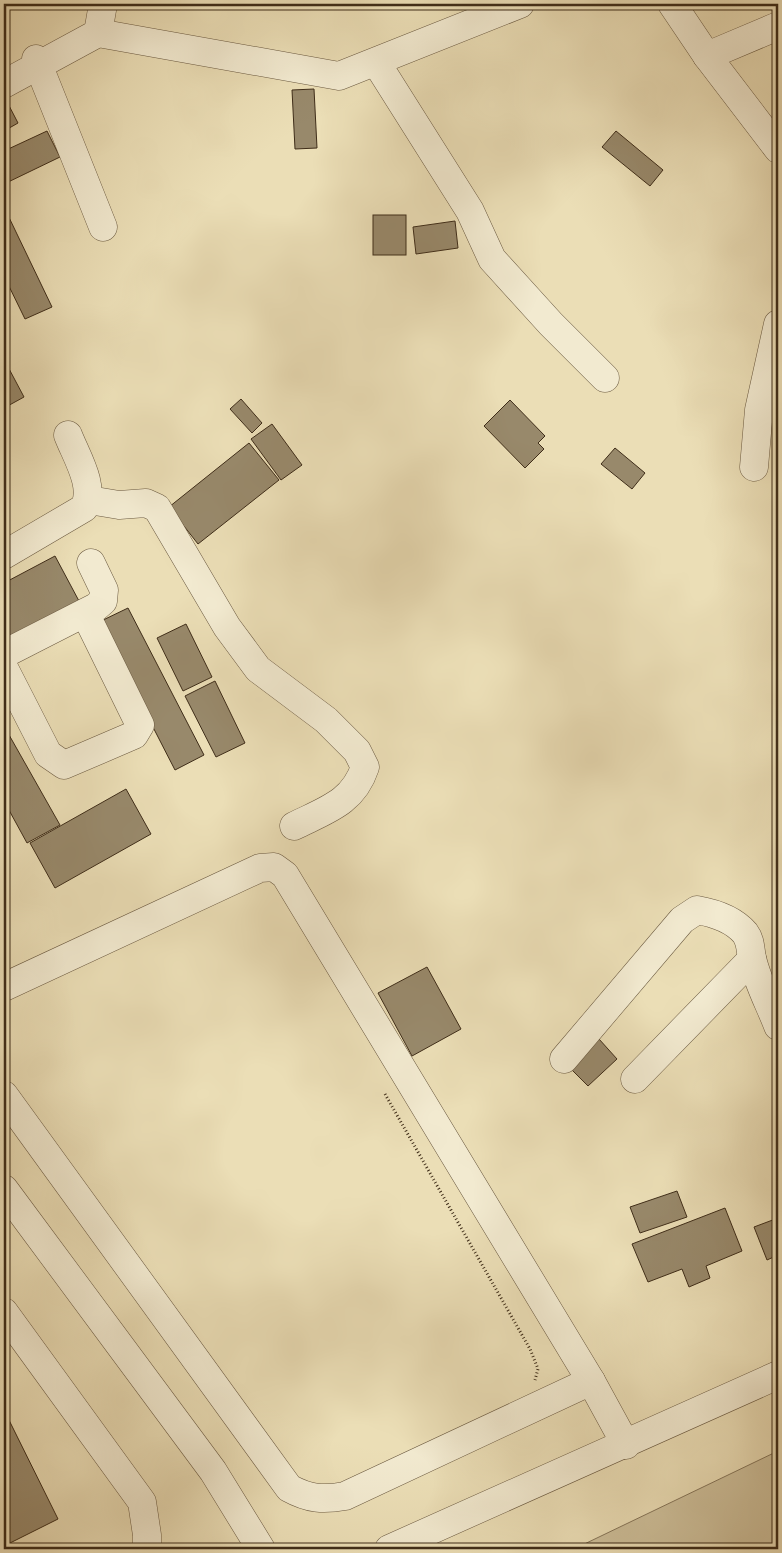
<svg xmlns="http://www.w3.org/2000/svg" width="782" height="1553" viewBox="0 0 782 1553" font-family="Cardo,serif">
  <rect width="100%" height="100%" fill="#ebdeb6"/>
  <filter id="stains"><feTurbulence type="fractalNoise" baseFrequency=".004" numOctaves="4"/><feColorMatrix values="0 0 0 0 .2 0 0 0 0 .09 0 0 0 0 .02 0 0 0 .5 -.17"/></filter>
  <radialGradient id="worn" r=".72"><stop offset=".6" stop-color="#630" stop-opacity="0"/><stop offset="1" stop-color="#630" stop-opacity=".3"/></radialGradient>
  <path fill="#cec09b" stroke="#86765a" d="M778 1451V1549H574Z"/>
  <g fill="#98896b" stroke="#3f2d19">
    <path d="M314 89 317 148 295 149 292 90Z"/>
    <path d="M4 96 18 123 4 131Z"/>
    <path d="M47 131 60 157 4 184V151Z"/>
    <path d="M616 131 663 170 650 186 602 147Z"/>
    <path d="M4 207 52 307 25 319 4 276Z"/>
    <rect x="373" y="215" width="33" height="40"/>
    <path d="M455 221 458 248 416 254 413 227Z"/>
    <path d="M7 365 24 397 4 408V366Z"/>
    <path d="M778 398V437H774Z"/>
    <path d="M241 399 262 423 252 433 230 409Z"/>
    <path d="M510 400 545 436 538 443 544 449 525 468 484 426Z"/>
    <path d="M272 424 302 465 281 480 251 439Z"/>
    <path d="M249 443 279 480 198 544 169 507Z"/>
    <path d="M615 448 645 473 632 489 601 464Z"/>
    <path d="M55 556 79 601 4 641V583Z"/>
    <path d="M128 608 204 755 175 770 99 622Z"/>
    <path d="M186 624 212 677 183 691 157 638Z"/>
    <path d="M215 681 245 743 216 757 185 696Z"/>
    <path d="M4 726 60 825 27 843 4 801Z"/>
    <path d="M126 789 151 834 55 888 30 843Z"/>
    <path d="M427 967 461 1029 412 1056 378 993Z"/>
    <path d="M599 1039 617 1059 588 1086 569 1067Z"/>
    <path d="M677 1191 687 1217 640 1233 630 1207Z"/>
    <path d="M725 1208 742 1251 706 1266 710 1278 689 1287 682 1269 648 1282 632 1244Z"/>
    <path d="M778 1218V1255L767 1260 754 1227Z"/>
    <path d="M4 1410 58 1519 4 1546Z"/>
  </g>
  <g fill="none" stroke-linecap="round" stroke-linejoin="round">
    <g stroke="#6a5940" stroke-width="29">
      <g id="minor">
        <path d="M672 4 707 56 778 149"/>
        <path d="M98 33 103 4"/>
        <path d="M707 56 778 26"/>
        <path d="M36 59 103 227"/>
        <path d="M376 62 470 211 492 259 551 324 605 378"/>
        <path d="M4 84 98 33 339 76 520 4"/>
        <path d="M754 467 759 410 778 324"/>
        <path d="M89 500 119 505 146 503 157 508 227 627 258 669 326 720 357 751 365 767C353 803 326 810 294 826"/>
        <path d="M4 555 84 508C96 487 76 456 68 435"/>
        <path d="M4 654 96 607 103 601 104 590 91 563"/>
        <path d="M4 668 48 754 64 765 134 735 140 725 85 613"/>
        <path d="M4 987 260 868 274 867 285 875 591 1381 626 1445"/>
        <path d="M564 1059 682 920 697 910C714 913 733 919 745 933 751 941 750 949 752 958 757 981 770 1005 778 1026"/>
        <path d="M635 1079 752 959"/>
        <path d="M4 1095 289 1488C309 1499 323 1500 345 1496L591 1381"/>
        <path d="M4 1189 213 1471 261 1549"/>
        <path d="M4 1312 142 1502 147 1535V1549"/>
        <path d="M389 1549 778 1375"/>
      </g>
    </g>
    <path stroke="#3f2d19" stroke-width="3" stroke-dasharray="1 2.5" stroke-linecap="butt" d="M385 1094 530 1349 538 1369 535 1380"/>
    <use href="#minor" stroke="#f2ead0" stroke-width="28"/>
  </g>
  <rect width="782" height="1553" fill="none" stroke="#ebdeb6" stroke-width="20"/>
  <rect x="5" y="5" width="772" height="1543" fill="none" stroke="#3f2d19" stroke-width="2.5"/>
  <rect x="10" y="10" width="762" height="1533" fill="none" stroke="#3f2d19"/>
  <rect width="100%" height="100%" filter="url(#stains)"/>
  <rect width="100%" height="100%" fill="url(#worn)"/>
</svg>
